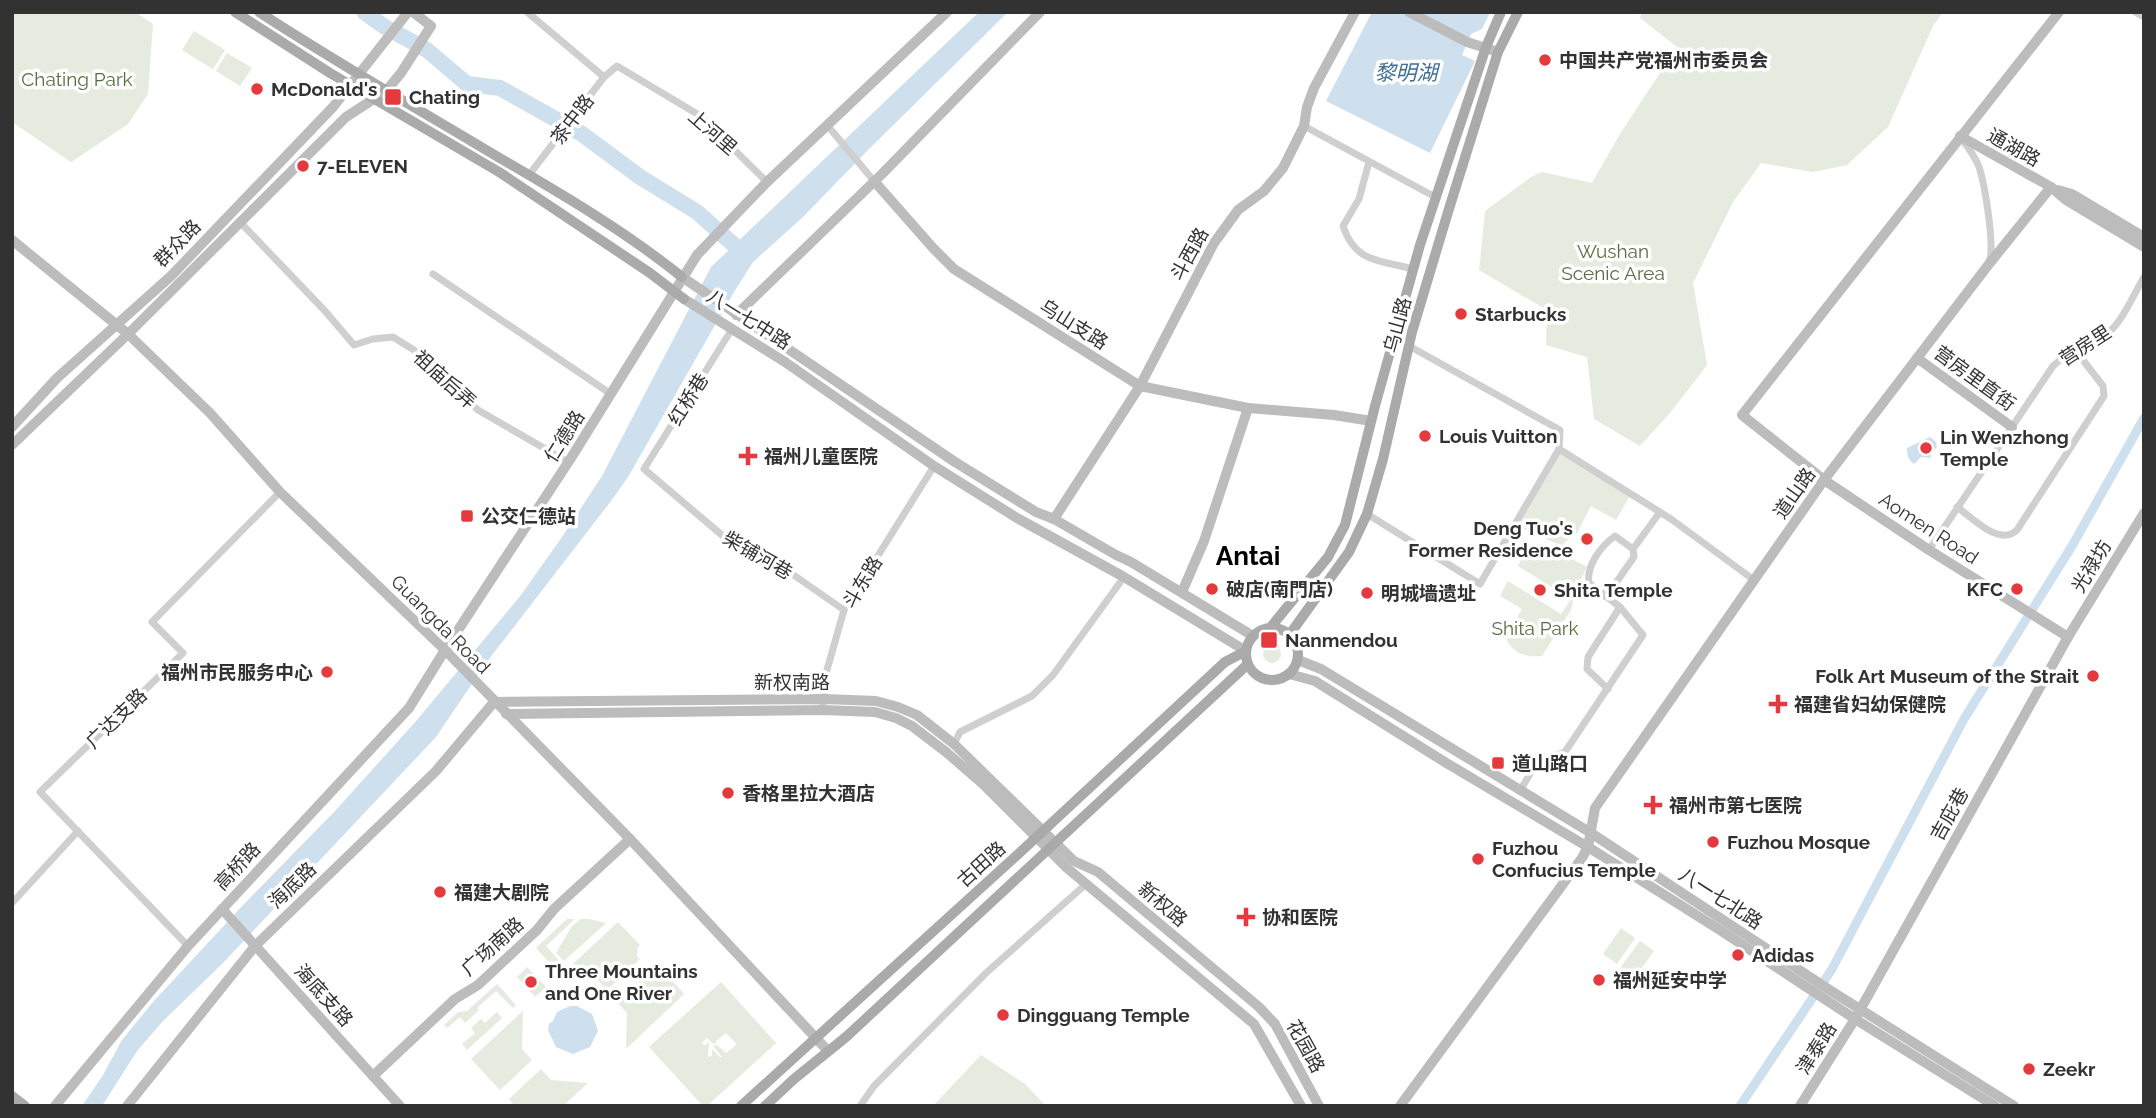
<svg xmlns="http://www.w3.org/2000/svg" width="2156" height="1118" viewBox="0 0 2156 1118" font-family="Raleway,'Noto Sans SC',sans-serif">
  <rect width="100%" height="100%" fill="#fff"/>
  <g fill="#e5ebde" fill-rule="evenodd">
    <path d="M12 12H135L153 24 148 94 128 124 71 162 12 122Z"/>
    <path d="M1642 12H1943L1933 26 1888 127 1847 165 1813 172 1761 163 1733 202 1693 283 1707 365 1670 413 1640 446 1594 419 1587 357 1546 345 1547 310 1479 270 1485 211 1531 177 1542 172 1592 183 1620 134 1677 47 1640 18Z"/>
    <path d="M194 31 225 50 213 69 182 50Z"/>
    <path d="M227 53 252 68 240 86 216 71Z"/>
    <path d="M1559 449 1631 494 1616 520 1591 506 1577 533 1563 544 1559 552 1587 567 1576 589 1571 610 1542 656C1525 657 1513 654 1506 638L1522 609 1500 596 1508 581 1561 614 1571 599 1518 566 1526 548 1551 560 1557 544 1515 525Z"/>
    <circle cx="1272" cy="654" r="9"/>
    <path d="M567 919H575L546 946 562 964 556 970 536 948Z"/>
    <path d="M581 919H589L606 923 564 961 556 953 572 926Z"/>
    <path d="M618 922 640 945 638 947 637 956 640 959 607 990 597 979 559 977Z"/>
    <path d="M1621 928 1635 938 1617 964 1603 954Z"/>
    <path d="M1640 941 1654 951 1635 977 1621 967Z"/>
    <path d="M527 967 546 987 535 997 517 977Z"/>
    <path d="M650 971 653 974H662L664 972 684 994 626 1049 627 1013 617 1002Z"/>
    <path d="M721 982 776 1043 707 1106H703L649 1047ZM726 1033 736 1043V1045L726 1053 717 1045 713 1046 722 1057H720L712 1049V1056L708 1057 709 1042 704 1046 702 1042 707 1038 712 1043 716 1044V1041Z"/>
    <path d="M497 984 516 1005 513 1008 496 991 477 1008 479 1010 465 1023 460 1017 447 1028 444 1025 458 1012 467 1011Z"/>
    <path d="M523 1011 522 1049 532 1060 500 1090 471 1059Z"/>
    <path d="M497 1012 502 1018 467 1050 462 1044 475 1033 471 1028 481 1019 485 1023Z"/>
    <path d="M981 1055 1025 1084 1046 1106H933Z"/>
    <path d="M541 1069 551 1080 588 1083 563 1106H515L509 1099Z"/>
  </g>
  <g fill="#cee0ed">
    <path d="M979 12H1008L868 150 803 217 753 262 734 292 628 477 611 501 486 663 436 737 221 965 163 1021 137 1051 102 1106H82L103 1075 122 1040 153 1002 245 903 335 811 417 720 521 595 562 537 602 476 711 267Z"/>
    <path d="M1372 12H1490L1482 29 1471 34 1462 55 1475 61 1430 153 1326 101Z"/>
    <path d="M1930 437 1936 442 1937 447 1931 453V458L1921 457 1914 464C1908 460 1907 455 1907 448Z"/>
    <path d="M570 1006H577L592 1014 598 1031 590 1047 573 1054 556 1047 548 1030 549 1024 553 1021 557 1012Z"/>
  </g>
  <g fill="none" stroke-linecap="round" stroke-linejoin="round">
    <path stroke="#cee0ed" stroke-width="9" d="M1740 1106 1832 969 1964 719 2072 546 2144 418"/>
    <path stroke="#cee0ed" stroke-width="16" d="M364 12 385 27 427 50 467 84 500 88 582 134 640 177 697 212 744 254"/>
    <g stroke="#cfcfcf" stroke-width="7">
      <path d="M527 12 604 77"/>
      <path d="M2135 12 2144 17"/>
      <path d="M827 125 874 181"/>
      <path d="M1304 126 1437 198"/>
      <path d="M1961 138C1968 147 1975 156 1979 167 1985 185 1994 242 1990 260"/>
      <path d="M1369 162 1359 199 1343 226C1355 263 1380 260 1413 269"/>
      <path d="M529 175 604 77 617 66 699 115 767 182"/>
      <path d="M240 222 325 311 354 345 373 339 393 337 414 350 478 410 568 462"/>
      <path d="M433 274 611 394"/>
      <path d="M732 329 644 469 723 536 785 569 844 610"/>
      <path d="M1559 449 1671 519 1754 580"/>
      <path d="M1957 507C1973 518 1999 547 2017 530L2104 396 2103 386 2076 351"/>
      <path d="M1367 514 1480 584 1559 449 1560 430 1409 346"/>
      <path d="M1633 549 1660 512"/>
      <path d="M1929 550 2053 366C2066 353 2085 349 2100 339 2121 327 2132 297 2144 277"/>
      <path d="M1608 689 1587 669 1588 657 1620 607"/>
      <path d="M823 703 825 677 844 610 934 466"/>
      <path d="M954 744 960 732 1032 696 1053 675 1124 577"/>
      <path d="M1520 791 1537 762 1565 752 1643 635 1620 607 1589 583C1586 566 1601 546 1615 536L1633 549 1634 557 1606 597"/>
      <path d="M12 903 78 831"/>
      <path d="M188 946 40 792 183 653 152 622 280 492"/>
      <path d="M860 1106 874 1086 986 973 1086 884"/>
    </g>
    <g stroke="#bcbcbc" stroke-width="10">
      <path d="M1409 12 1467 42 1498 52"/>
      <path d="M2059 12 1742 415 1824 480 1929 550 2068 637"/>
      <path d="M1960 136 2051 187 2066 200 2144 247"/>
      <path d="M874 181 933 248 954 269 1140 386 1248 408 1334 415 1371 421"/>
      <path d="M2058 190 2072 194 2144 237"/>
      <path d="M12 240 128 334 210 413 280 492 445 650 630 839 828 1051"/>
      <path d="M682 277 955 462 1036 512 1054 519 1116 555 1131 562 1253 636"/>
      <path d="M684 299 785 362 934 466 1017 518 1124 577 1246 651"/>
      <path d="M736 315 882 174 1040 12"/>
      <path d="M1917 358 2012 427"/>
      <path d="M12 427 57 378 171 276 333 107 408 12"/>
      <path d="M12 445 128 334 346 117 386 91 401 73 431 26 413 12"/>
      <path d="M1054 519 1140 386 1214 243 1238 210 1264 191 1283 168 1304 126 1307 107 1314 88 1355 12"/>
      <path d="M1182 592 1204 541 1248 408"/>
      <path d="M1298 660 1321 669 1591 833 1828 989 2014 1106"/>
      <path d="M1289 674 1315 681 1448 764 1588 847 1720 930 1855 1019 1995 1106"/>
      <path d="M506 714 823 710 875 712 896 718 912 726 946 752 983 784 1067 868 1254 1024 1301 1106"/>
      <path d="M222 909 400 1106"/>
      <path d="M373 1076 455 999 478 985 537 930 554 909 630 839"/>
      <path d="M55 1106 188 946 409 708 445 650 571 458 697 255 767 182 947 12"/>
      <path d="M127 1106 255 946 436 771 494 702 824 699 876 701 898 707 917 715 954 744 1074 861 1098 872 1259 1007 1275 1024 1319 1106"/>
      <path d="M1400 1106 1582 858 1588 847 1595 808 1824 480 1989 264 2051 187"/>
      <path d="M1800 1106 1855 1019 2068 637 2144 513"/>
    </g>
    <g stroke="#aaa" stroke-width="10">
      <path d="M235 12 330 73 499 172 650 273 684 299"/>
      <path d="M259 12C337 63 418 109 498 157 560 193 625 231 682 277"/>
      <circle cx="1272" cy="654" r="26"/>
      <path d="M1270 628 1328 557 1345 525 1375 406 1420 245 1486 47 1501 12"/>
      <path d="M1290 634 1349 552 1367 514 1383 459 1412 332 1448 212 1498 52 1518 12"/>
      <path d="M12 1096 25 1106"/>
      <path d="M741 1106 1015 857 1225 662 1246 651"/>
      <path d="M765 1106 794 1079 846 1037 1248 664"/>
    </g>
  </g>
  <g fill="#e4393d" stroke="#fff" stroke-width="2.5">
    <circle cx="1545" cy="60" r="7"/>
    <circle cx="257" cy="89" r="7"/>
    <rect x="384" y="88" width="18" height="18" rx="3.5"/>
    <circle cx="303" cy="166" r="7"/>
    <circle cx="1461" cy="314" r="7"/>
    <circle cx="1425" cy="436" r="7"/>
    <circle cx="1926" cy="448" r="7"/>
    <path d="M744.5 445.5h7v7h7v7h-7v7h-7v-7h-7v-7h7z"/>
    <rect x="460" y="509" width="14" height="14" rx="3.5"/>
    <circle cx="1587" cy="539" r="7"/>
    <circle cx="1212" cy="589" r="7"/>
    <circle cx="2017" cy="589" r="7"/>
    <circle cx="1540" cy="590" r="7"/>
    <circle cx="1367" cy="593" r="7"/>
    <rect x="1260" y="631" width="18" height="18" rx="3.5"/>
    <circle cx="327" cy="672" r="7"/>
    <circle cx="2093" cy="676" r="7"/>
    <path d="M1774.5 693.5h7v7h7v7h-7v7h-7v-7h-7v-7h7z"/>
    <rect x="1491" y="756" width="14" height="14" rx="3.5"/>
    <circle cx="728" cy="793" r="7"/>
    <path d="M1649.5 794.5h7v7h7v7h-7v7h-7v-7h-7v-7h7z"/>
    <circle cx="1713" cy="842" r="7"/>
    <circle cx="1478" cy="859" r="7"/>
    <circle cx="440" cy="892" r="7"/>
    <path d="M1242.5 906.5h7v7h7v7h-7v7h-7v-7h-7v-7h7z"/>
    <circle cx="1738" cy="955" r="7"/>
    <circle cx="1599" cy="980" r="7"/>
    <circle cx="531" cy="982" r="7"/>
    <circle cx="1003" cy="1015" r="7"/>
    <circle cx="2029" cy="1069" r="7"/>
  </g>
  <g text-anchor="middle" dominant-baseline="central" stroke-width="7" stroke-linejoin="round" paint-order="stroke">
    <g font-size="19" font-weight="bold" fill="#323232" stroke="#fff" text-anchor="start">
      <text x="1559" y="60">中国共产党福州市委员会</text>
      <text x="271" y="89">McDonald's</text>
      <text x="409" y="97">Chating</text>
      <text x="317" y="166">7-ELEVEN</text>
      <text x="1475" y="314">Starbucks</text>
      <text x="1439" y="436">Louis Vuitton</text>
      <text x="1940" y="437">Lin Wenzhong<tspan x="1940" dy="22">Temple</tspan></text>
      <text x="764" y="456">福州儿童医院</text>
      <text x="481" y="516">公交仁德站</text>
      <text x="1573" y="528" text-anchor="end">Deng Tuo's<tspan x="1573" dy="22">Former Residence</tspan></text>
      <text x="1226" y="589">破店(南門店)</text>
      <text x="2003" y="589" text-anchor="end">KFC</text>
      <text x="1554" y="590">Shita Temple</text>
      <text x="1381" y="593">明城墙遗址</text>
      <text x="1285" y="640">Nanmendou</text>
      <text x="313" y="672" text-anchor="end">福州市民服务中心</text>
      <text x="2079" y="676" text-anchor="end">Folk Art Museum of the Strait</text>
      <text x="1794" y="704">福建省妇幼保健院</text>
      <text x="1512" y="763">道山路口</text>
      <text x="742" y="793">香格里拉大酒店</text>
      <text x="1669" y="805">福州市第七医院</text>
      <text x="1727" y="842">Fuzhou Mosque</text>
      <text x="1492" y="848">Fuzhou<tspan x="1492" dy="22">Confucius Temple</tspan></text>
      <text x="454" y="892">福建大剧院</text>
      <text x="1262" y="917">协和医院</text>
      <text x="1752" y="955">Adidas</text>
      <text x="545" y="971">Three Mountains<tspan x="545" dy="22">and One River</tspan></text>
      <text x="1613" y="980">福州延安中学</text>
      <text x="1017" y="1015">Dingguang Temple</text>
      <text x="2043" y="1069">Zeekr</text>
    </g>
    <g font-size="19" fill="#536f3f" stroke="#fff">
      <text x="77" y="79">Chating Park</text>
      <text x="1613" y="251">Wushan<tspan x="1613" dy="22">Scenic Area</tspan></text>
      <text x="1535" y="628">Shita Park</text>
    </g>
    <g font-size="19" fill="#323232" stroke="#fff">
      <text transform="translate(572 119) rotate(-53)">茶中路</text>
      <text transform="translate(713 132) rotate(41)">上河里</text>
      <text transform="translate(2014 147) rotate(29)">通湖路</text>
      <text transform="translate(177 243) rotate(-46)">群众路</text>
      <text transform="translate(1189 254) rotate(-61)">斗西路</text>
      <text transform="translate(749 319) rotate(32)">八一七中路</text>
      <text transform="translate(1074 324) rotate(32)">乌山支路</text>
      <text transform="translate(1397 325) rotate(-75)">乌山路</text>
      <text transform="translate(2085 345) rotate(-33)">营房里</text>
      <text transform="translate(1975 378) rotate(36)">营房里直街</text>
      <text transform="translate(445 379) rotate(42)">祖庙后弄</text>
      <text transform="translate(688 399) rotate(-58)">红桥巷</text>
      <text transform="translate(564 436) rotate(-58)">仁德路</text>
      <text transform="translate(1794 493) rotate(-55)">道山路</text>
      <text transform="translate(1929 528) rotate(33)">Aomen Road</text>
      <text transform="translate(758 555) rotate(30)">柴铺河巷</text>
      <text transform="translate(2091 566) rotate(-59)">光禄坊</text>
      <text transform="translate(862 582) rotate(-59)">斗东路</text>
      <text transform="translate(441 624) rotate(45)">Guangda Road</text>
      <text x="792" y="682">新权南路</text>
      <text transform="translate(116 718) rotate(-44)">广达支路</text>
      <text transform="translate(1949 814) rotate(-61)">吉庇巷</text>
      <text transform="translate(981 864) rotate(-42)">古田路</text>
      <text transform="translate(237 866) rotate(-47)">高桥路</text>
      <text transform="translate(292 885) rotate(-44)">海底路</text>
      <text transform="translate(1721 898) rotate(33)">八一七北路</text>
      <text transform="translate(1163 904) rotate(40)">新权路</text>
      <text transform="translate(492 946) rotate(-42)">广场南路</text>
      <text transform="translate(324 995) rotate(48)">海底支路</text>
      <text transform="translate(1306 1046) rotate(61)">花园路</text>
      <text transform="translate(1816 1048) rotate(-58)">津泰路</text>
    </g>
    <g font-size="21" font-style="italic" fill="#3f6f95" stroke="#fff">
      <text x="1406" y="72">黎明湖</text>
    </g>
    <g font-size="26" font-weight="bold" fill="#000" stroke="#fff">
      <text x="1248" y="556">Antai</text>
    </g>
  </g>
  <rect width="2156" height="1118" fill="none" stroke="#323232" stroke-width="28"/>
</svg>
